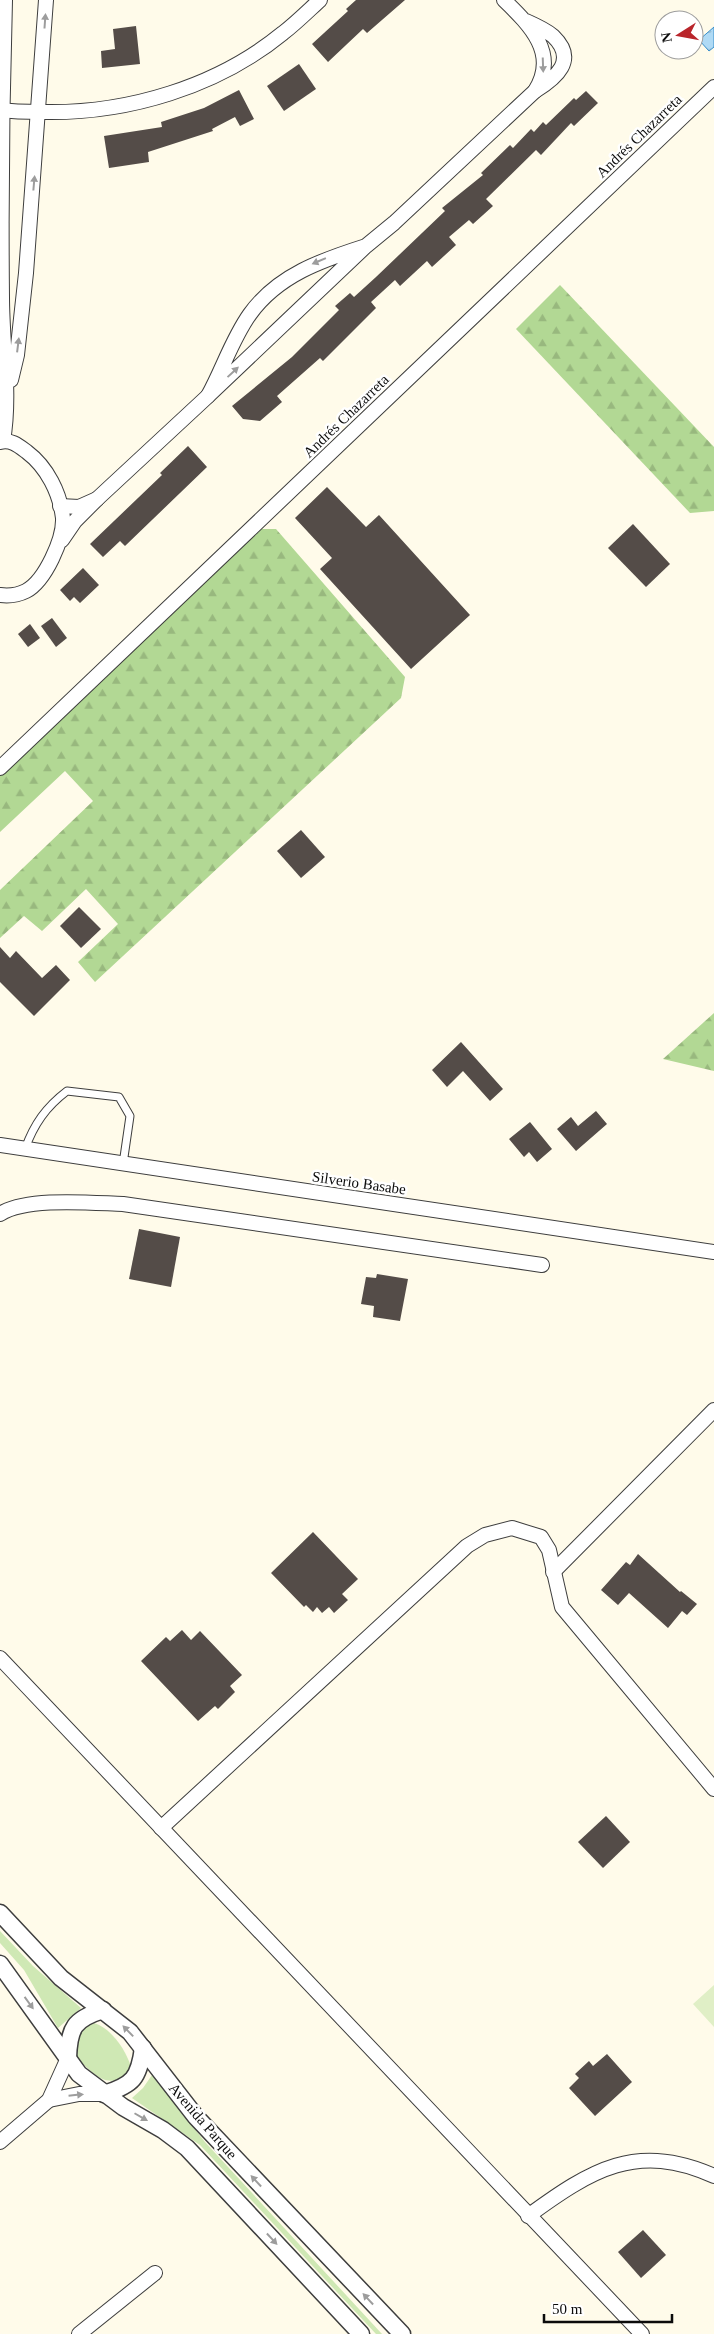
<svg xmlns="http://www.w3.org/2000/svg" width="714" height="2334" viewBox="0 0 714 2334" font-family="Georgia,serif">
  <defs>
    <pattern id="forest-firs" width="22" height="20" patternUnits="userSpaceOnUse" patternTransform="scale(1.25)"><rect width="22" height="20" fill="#b2d894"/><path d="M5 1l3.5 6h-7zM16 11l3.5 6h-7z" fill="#98b87e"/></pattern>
    <pattern id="water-ripples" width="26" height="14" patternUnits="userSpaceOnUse" patternTransform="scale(1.25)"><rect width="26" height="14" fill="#afdaf5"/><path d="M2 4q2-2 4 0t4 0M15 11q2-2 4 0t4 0" fill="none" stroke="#95bad1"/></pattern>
  </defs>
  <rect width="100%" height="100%" fill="#fffbea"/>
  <g fill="#cfe8b4">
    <path d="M0 1931 33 1966 81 2008 58 2028 24 1970 0 1943Z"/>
    <path d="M94 2023C111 2028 126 2050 131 2067 112 2096 91 2073 75 2055V2035L82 2027Z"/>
    <path d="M152 2075 205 2142 382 2334H376L200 2145 132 2098 143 2088Z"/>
  </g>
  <g fill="url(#forest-firs)">
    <path d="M560 285 714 447V511L690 513 516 329Z"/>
    <path d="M253 529H276L405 677 401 698 95 982 78 962 118 924 86 889 42 931 24 916 0 938V890L93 801 65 771 0 832V767Z"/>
    <path d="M714 1013V1071L663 1059Z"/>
  </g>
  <path fill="#e0efc6" d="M714 1985V2027L693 2004Z"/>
  <path fill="url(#water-ripples)" stroke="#378ecb" d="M714 27V47L709 51 699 40Z"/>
  <g fill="#544c48">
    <path d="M356 0H405L367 33 363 29 328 62 312 44 348 11 346 9Z"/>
    <path d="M136 26 140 64 102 68 101 51 115 49 113 29Z"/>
    <path d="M299 64 316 89 284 111 267 86Z"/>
    <path d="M239 90 254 119 240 126 235 117 212 129 213 131 148 152 149 162 109 168 104 136 162 127 161 122 204 108Z"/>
    <path d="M586 91 598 103 574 126 571 123 541 155 536 150 486 199 493 206 473 224 469 220 449 237 456 245 432 267 427 261 400 286 395 280 371 302 376 308 323 361 320 358 277 396 282 402 260 421 243 419 232 406 292 357 339 310 335 306 350 293 354 297 376 277 445 211 442 208 483 175 481 173 510 145 513 148 531 129 534 132 543 122 546 125 574 98 576 100Z"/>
    <path d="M188 446 207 467 125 546 120 541 103 557 90 544 162 475 160 473Z"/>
    <path d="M327 487 366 527 379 515 470 615 411 669 320 569 332 558 295 518Z"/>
    <path d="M633 524 670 564 646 587 608 548Z"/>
    <path d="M83 568 99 585 80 603 74 597 70 601 60 590Z"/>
    <path d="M52 618 67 638 56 647 41 626Z"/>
    <path d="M30 624 40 638 28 647 18 634Z"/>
    <path d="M301 830 325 857 301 878 277 851Z"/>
    <path d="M79 907 101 929 81 948 60 926Z"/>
    <path d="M0 947 10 958 16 951 42 978 56 965 70 980 34 1016 0 982Z"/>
    <path d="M461 1042 503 1089 490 1101 463 1071 447 1087 432 1070Z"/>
    <path d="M596 1111 607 1124 576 1151 557 1129 571 1117 578 1126Z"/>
    <path d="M530 1122 552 1149 537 1162 529 1152 524 1157 509 1139Z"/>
    <path d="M139 1229 180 1237 171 1287 129 1279Z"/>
    <path d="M377 1274 408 1279 400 1321 373 1317 374 1306 361 1304 366 1277 376 1278Z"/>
    <path d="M313 1532 358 1579 342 1594 348 1600 334 1613 329 1607 322 1613 317 1607 313 1612 306 1605 304 1607 271 1573Z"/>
    <path d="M638 1554 680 1592 681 1591 697 1604 687 1615 682 1611 668 1628 629 1593 618 1605 601 1590 626 1562 630 1565Z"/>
    <path d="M182 1630 191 1640 200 1631 242 1675 230 1686 235 1692 218 1709 215 1706 198 1721 141 1661 166 1637 170 1641Z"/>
    <path d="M606 1816 630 1842 603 1868 578 1842Z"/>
    <path d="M607 2054 632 2082 595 2116 569 2088 579 2078 575 2074 589 2061 593 2066Z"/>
    <path d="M643 2230 666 2255 641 2278 618 2252Z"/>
  </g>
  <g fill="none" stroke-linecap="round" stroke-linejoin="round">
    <g stroke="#3e3e3e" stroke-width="9">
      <path id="service" d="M25 1149C34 1124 46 1107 67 1091L119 1097 130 1116 123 1164"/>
    </g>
    <g stroke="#3e3e3e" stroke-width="16">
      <g id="minor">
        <path d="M504 0C530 25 559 54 535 91 556 78 578 60 553 36 546 30 535 25 526 21"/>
        <path d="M0 110C14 112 28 112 42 112 127 114 217 87 283 33 296 23 308 11 320 0"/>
        <path d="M366 246C322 260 278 275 250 314 232 339 223 369 208 396L366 246 394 223 535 91"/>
        <path d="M11 380 17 355 26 273 46 0"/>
        <path d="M3 441C11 393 2 346 2 297 1 198 2 99 5 0"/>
        <path d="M0 442C11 439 19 446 27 452 47 467 60 493 63 518 64 539 45 581 26 591 18 595 8 596 0 595"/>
        <path d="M97 499 208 396"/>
        <path d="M60 506 79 507 97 499 75 521 62 540"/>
        <path d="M0 768 714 87"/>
        <path d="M0 1145 714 1252"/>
        <path d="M0 1214C27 1197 91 1203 123 1204L542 1265"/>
        <path d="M553 1572 714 1410"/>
        <path d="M0 1658 642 2334"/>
        <path d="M161 1828 467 1546 485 1535 512 1528 541 1537 549 1550 562 1607 714 1789"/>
        <path d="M49 2100 79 2094H104"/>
        <path d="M0 2142 49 2100 68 2058"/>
        <path d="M528 2216C591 2170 637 2141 714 2176"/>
        <path d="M79 2334 155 2273"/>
      </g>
    </g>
    <g stroke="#3e3e3e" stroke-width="19">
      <g id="tertiary">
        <path d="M0 1913 61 1978 130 2032 196 2117 402 2334"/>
        <path d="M0 1964 79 2074 123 2107 163 2130 187 2148 361 2334"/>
        <path d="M68 2058C69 2028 74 2019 103 2010"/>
        <path d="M104 2094C133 2085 139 2078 143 2048"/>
      </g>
    </g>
    <use href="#service" stroke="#fff" stroke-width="7"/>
    <use href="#minor" stroke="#fff" stroke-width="14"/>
    <use href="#tertiary" stroke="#fff" stroke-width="16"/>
  </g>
  <defs><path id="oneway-solid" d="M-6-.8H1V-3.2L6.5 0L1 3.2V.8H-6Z" transform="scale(1.25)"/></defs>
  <g fill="#9d9d9d">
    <use href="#oneway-solid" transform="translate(45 21) rotate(-86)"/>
    <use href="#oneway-solid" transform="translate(543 65) rotate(88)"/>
    <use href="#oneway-solid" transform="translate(34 183) rotate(-85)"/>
    <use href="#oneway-solid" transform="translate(319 261) rotate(157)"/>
    <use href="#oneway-solid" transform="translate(18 345) rotate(-83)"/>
    <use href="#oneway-solid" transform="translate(233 372) rotate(-43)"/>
    <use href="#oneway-solid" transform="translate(29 2003) rotate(54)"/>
    <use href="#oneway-solid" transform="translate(128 2031) rotate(-134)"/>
    <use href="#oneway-solid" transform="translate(76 2095) rotate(-6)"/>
    <use href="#oneway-solid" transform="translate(141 2117) rotate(30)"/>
    <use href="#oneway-solid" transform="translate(256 2181) rotate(-133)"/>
    <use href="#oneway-solid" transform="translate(272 2239) rotate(47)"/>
    <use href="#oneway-solid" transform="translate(368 2299) rotate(-133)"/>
  </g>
  <g text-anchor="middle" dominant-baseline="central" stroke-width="5" stroke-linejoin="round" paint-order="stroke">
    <g font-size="15" fill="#0b0b0b" stroke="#fff">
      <text transform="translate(639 136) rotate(-44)">Andrés Chazarreta</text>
      <text transform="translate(346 416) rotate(-44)">Andrés Chazarreta</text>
      <text transform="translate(359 1183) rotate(8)">Silverio Basabe</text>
      <text transform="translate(203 2121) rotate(49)">Avenida Parque</text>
    </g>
  </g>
  <g transform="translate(679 35) rotate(259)"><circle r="24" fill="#ffffff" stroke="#9d9d9d"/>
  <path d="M0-4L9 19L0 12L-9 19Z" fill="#b9252b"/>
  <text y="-8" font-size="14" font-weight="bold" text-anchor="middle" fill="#0b0b0b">N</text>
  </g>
  <path d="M544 2314v8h128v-8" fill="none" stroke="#0b0b0b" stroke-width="2.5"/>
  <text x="552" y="2314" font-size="15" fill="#0b0b0b" stroke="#ffffff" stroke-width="4" paint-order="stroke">50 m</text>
</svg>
